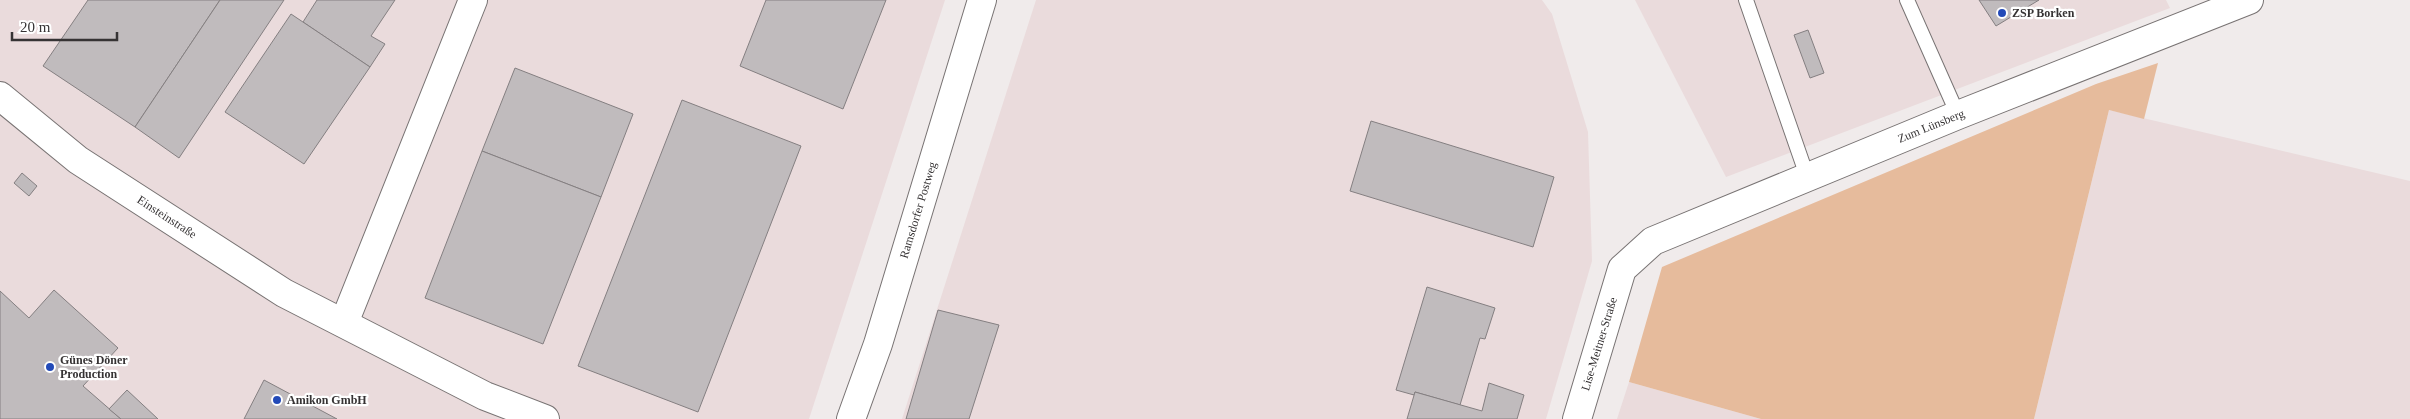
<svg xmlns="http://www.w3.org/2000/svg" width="2410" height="419" viewBox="0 0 2410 419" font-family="'Times New Roman',serif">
  <rect width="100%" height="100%" fill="#f0ebeb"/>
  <g fill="#eadbdc">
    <path d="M0 0H945L809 419H0Z"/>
    <path d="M1036 0H1542L1552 14 1588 132 1592 261 1546 419H902Z"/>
    <path d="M1635 0H2166L2170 8 1726 177Z"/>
    <path d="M2109 110 2410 181V419H2034Z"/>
    <path d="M1629 382 1761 419H1617Z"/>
  </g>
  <path fill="#e6bb9c" d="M2158 63 2144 119 2109 110 2034 419H1761L1629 382 1662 267 2096 84Z"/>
  <g fill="#c0bbbd" stroke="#847f81">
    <path d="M88 0H220L135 127 43 66Z"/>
    <path d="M220 0H284L179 158 135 127Z"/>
    <path d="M317 0H395L371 36 385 44 370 67 303 22Z"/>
    <path d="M766 0H886L843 109 740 66Z"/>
    <path d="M1979 0H2039L1996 26Z"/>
    <path d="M291 14 370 67 304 164 225 112Z"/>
    <path d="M1808 30 1824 73 1810 78 1794 35Z"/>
    <path d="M515 68 633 114 601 197 482 151Z"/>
    <path d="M682 100 801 146 698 412 578 366Z"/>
    <path d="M1371 121 1554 177 1533 247 1350 191Z"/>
    <path d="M482 151 601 197 543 344 425 298Z"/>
    <path d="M22 173 37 186 29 196 14 183Z"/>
    <path d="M1427 287 1495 308 1485 339 1480 338 1460 405 1415 392 1414 395 1396 390Z"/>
    <path d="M54 290 118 348 83 386 121 419H0V291L29 318Z"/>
    <path d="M938 310 999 325 969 419H906Z"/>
    <path d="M264 380 337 419H244Z"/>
    <path d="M1489 383 1524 395 1517 419H1407L1415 392 1482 411Z"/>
    <path d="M127 390 158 419H121L109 409Z"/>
  </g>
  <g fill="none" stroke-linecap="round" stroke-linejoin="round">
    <g stroke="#787373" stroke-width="16">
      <g id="service">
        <path d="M1746 0 1807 176"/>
        <path d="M1907 0 1958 115"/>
      </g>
    </g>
    <g stroke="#787373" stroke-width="30">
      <g id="minor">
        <path d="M0 96 78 160 284 293 485 396 545 419"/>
        <path d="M344 323 473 0"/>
        <path d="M851 419 878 344 982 0"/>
        <path d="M1577 419 1622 269 1653 241 1958 115 2249 0"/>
      </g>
    </g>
    <use href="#service" stroke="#fff" stroke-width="14"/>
    <use href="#minor" stroke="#fff" stroke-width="28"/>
  </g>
  <g fill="#234ab8" stroke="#fff" stroke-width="2">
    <circle cx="2002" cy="13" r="5"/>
    <circle cx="50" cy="367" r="5"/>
    <circle cx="277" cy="400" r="5"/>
  </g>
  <g text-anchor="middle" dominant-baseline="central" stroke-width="4.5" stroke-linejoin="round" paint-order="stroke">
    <g font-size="12" font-weight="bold" fill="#363334" stroke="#fff" text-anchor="start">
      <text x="2012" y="13">ZSP Borken</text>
      <text x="60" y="360">Günes Döner<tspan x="60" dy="14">Production</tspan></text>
      <text x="287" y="400">Amikon GmbH</text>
    </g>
    <g font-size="12" fill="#363334" stroke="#fff">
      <text transform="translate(1931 126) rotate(-22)">Zum Lünsberg</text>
      <text transform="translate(918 210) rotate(-73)">Ramsdorfer Postweg</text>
      <text transform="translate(167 217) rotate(33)">Einsteinstraße</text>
      <text transform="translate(1599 344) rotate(-73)">Lise-Meitner-Straße</text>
    </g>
  </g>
  <path d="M12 32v8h105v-8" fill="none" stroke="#363334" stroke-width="2.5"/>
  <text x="20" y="32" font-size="15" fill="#363334" stroke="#ffffff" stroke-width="4" paint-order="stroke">20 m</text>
</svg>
